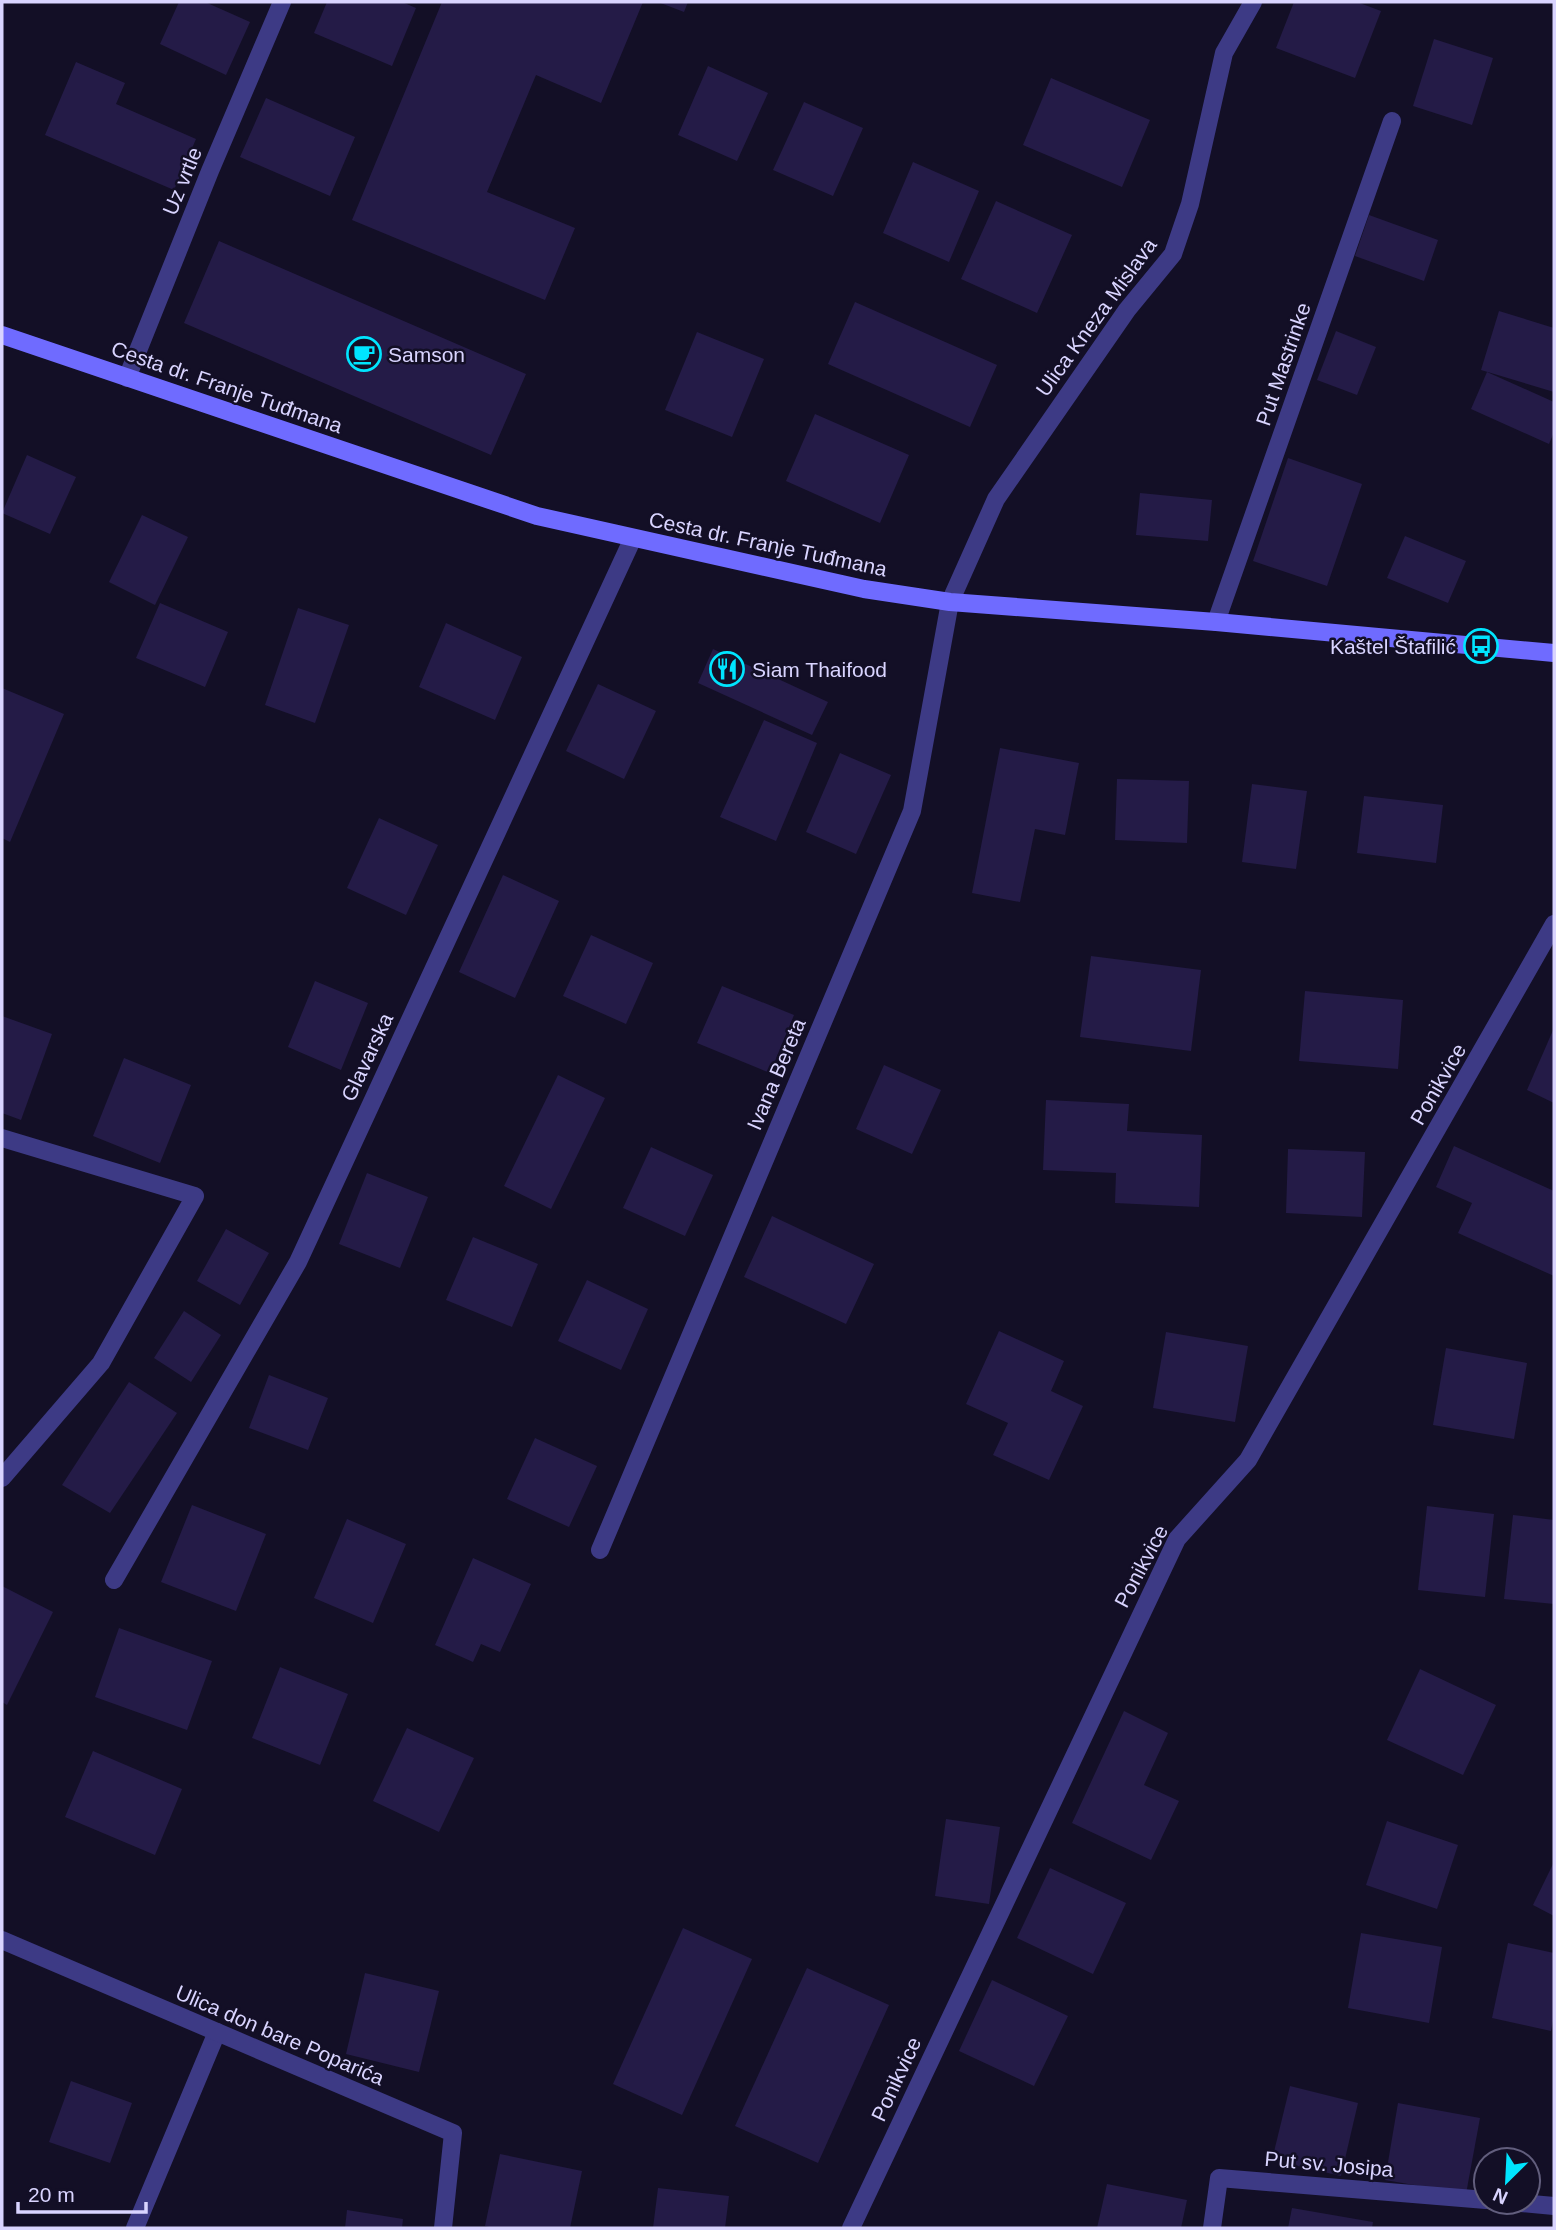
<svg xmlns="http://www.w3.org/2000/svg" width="1556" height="2230" viewBox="0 0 1556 2230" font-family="Arial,sans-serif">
  <rect width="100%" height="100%" fill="#130f26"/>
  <g fill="#241b47">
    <path d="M179 2H205L250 22 226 75 160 44Z"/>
    <path d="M327 2H402L416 8 392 66 314 33Z"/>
    <path d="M442 2H643L601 103 536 75 487 192 575 228 545 300 352 220Z"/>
    <path d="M658 2H688L684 12Z"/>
    <path d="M1294 2H1357L1381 11 1355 78 1276 48Z"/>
    <path d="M1434 39 1493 58 1472 125 1413 106Z"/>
    <path d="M76 62 125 83 116 104 196 139 174 190 45 135Z"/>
    <path d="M708 66 768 93 737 161 678 135Z"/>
    <path d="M1051 78 1150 120 1122 187 1023 145Z"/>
    <path d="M266 98 355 137 330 196 240 157Z"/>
    <path d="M804 102 863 128 833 196 773 170Z"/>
    <path d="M913 162 979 191 949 262 883 233Z"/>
    <path d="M996 201 1072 235 1037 313 961 279Z"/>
    <path d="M1369 215 1438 240 1424 281 1355 256Z"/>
    <path d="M219 241 526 374 491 455 184 323Z"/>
    <path d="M855 302 997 365 970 427 828 364Z"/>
    <path d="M1499 311 1554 328V392L1481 370Z"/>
    <path d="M1336 331 1376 347 1357 395 1317 380Z"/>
    <path d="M697 332 764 359 732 437 665 410Z"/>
    <path d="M1487 372 1554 402V432L1549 444 1471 409Z"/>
    <path d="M815 414 909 455 880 523 786 481Z"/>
    <path d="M27 455 76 477 50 534 2 513Z"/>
    <path d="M1288 458 1362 484 1327 586 1253 561Z"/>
    <path d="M1140 493 1212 500 1208 541 1136 535Z"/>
    <path d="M142 515 188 537 155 605 109 582Z"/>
    <path d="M1405 536 1466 561 1448 603 1387 578Z"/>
    <path d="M160 603 228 632 205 687 136 658Z"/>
    <path d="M298 608 349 625 315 723 265 705Z"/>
    <path d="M446 623 522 657 495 720 419 687Z"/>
    <path d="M713 649 828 702 812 735 698 683Z"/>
    <path d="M598 684 656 711 624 779 566 751Z"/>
    <path d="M2 688 64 714 10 842 2 838Z"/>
    <path d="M764 720 817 743 776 841 720 817Z"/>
    <path d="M1000 748 1079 763 1065 835 1035 829 1020 902 972 893Z"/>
    <path d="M840 753 891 775 856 854 806 832Z"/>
    <path d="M1117 779 1189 781 1187 843 1115 840Z"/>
    <path d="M1252 784 1307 791 1296 869 1242 862Z"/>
    <path d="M1364 796 1443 805 1436 863 1357 853Z"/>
    <path d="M379 818 438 845 406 915 347 888Z"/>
    <path d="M503 875 559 901 515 998 459 972Z"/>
    <path d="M591 935 653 963 626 1024 563 996Z"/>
    <path d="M1091 956 1201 970 1191 1051 1080 1037Z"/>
    <path d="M315 981 368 1003 341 1070 288 1047Z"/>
    <path d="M722 986 794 1015 770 1073 697 1043Z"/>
    <path d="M1305 991 1403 1000 1398 1069 1299 1061Z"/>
    <path d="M2 1016 52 1034 21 1120 2 1113Z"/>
    <path d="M1554 1028V1103L1527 1090Z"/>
    <path d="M124 1058 191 1085 160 1163 93 1136Z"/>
    <path d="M884 1065 941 1090 912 1154 856 1129Z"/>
    <path d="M558 1075 605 1098 551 1209 504 1186Z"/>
    <path d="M1046 1100 1129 1104 1127 1131 1202 1135 1199 1207 1115 1203 1116 1173 1043 1170Z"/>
    <path d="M1454 1146 1554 1191V1276L1458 1233 1472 1203 1436 1187Z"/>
    <path d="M651 1147 713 1175 685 1236 623 1208Z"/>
    <path d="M1288 1149 1365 1152 1362 1217 1286 1213Z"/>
    <path d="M367 1173 428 1197 400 1268 339 1244Z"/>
    <path d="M772 1216 874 1264 846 1324 744 1277Z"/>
    <path d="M226 1229 269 1253 240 1305 197 1281Z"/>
    <path d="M473 1237 538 1264 512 1327 446 1300Z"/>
    <path d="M587 1280 648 1309 621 1370 558 1341Z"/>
    <path d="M184 1311 221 1335 191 1382 154 1358Z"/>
    <path d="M999 1331 1064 1361 1051 1391 1083 1406 1049 1480 993 1455 1008 1423 966 1404Z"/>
    <path d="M1166 1332 1248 1346 1235 1422 1153 1408Z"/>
    <path d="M1446 1348 1527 1363 1514 1439 1433 1425Z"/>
    <path d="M269 1375 328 1398 308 1450 249 1428Z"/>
    <path d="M129 1382 177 1413 110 1513 62 1485Z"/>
    <path d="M535 1438 597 1466 569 1527 507 1499Z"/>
    <path d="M192 1505 266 1534 236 1611 161 1582Z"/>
    <path d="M1427 1506 1494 1514 1485 1597 1418 1590Z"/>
    <path d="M1513 1515 1554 1520V1604L1504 1599Z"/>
    <path d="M347 1519 406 1544 373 1623 314 1598Z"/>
    <path d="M473 1558 531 1584 500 1652 481 1644 473 1662 435 1645Z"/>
    <path d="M2 1586 53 1612 7 1705 2 1702Z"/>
    <path d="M119 1628 212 1661 187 1730 95 1697Z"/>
    <path d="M280 1667 348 1694 320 1765 252 1738Z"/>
    <path d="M1420 1669 1496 1705 1463 1775 1387 1740Z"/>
    <path d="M1124 1711 1168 1733 1144 1785 1179 1801 1151 1860 1072 1823Z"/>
    <path d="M407 1728 474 1758 439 1832 373 1801Z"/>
    <path d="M93 1751 182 1789 155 1855 65 1817Z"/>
    <path d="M946 1819 1000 1827 989 1904 935 1896Z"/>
    <path d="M1387 1821 1458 1845 1437 1909 1366 1885Z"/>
    <path d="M1554 1862V1916L1533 1905Z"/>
    <path d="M1050 1868 1126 1903 1093 1974 1017 1938Z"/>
    <path d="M683 1928 752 1959 682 2115 613 2084Z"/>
    <path d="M1361 1933 1442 1947 1429 2023 1348 2008Z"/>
    <path d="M1508 1943 1554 1953V2015L1551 2031 1492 2018Z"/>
    <path d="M807 1968 889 2005 818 2163 735 2126Z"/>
    <path d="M365 1973 439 1991 419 2072 346 2054Z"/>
    <path d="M992 1980 1068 2016 1034 2086 959 2051Z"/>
    <path d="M71 2081 132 2103 110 2163 49 2142Z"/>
    <path d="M1290 2086 1358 2103 1341 2176 1272 2160Z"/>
    <path d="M1398 2103 1480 2118 1466 2194 1385 2180Z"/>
    <path d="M500 2154 582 2171 570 2228H494L485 2226Z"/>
    <path d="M1107 2184 1187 2200 1181 2228H1097Z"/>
    <path d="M658 2188 729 2196 725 2228H653Z"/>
    <path d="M1292 2208 1373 2222 1372 2228H1288Z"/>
    <path d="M347 2210 403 2219 402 2228H345Z"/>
  </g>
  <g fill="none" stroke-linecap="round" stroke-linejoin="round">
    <g stroke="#3d3a85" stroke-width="18">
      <path d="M1509 2202 1554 2206"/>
      <path d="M135 2228 217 2032"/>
      <path d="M1212 2228 1219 2178 1486 2200"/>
    </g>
    <g stroke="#3d3a85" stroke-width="18">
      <path d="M127 378 210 171 282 2"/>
      <path d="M1216 622 1392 121"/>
      <path d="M2 1138 195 1196 101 1363 2 1478"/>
      <path d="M600 1550 912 811 950 602 996 499 1127 310 1173 254 1190 204 1224 53 1253 2"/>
      <path d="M114 1580 298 1262 633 538"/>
      <path d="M2 1940 453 2133 443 2228"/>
      <path d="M851 2228 1177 1539 1248 1460 1554 924"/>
    </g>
    <path stroke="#6f6bff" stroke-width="18" d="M2 335 537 516 864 589 950 602 1216 622 1554 653"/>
  </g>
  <defs>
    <g id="cafe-ring" transform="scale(1.75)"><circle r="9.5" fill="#130f26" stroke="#00e5ff" stroke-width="1.5"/><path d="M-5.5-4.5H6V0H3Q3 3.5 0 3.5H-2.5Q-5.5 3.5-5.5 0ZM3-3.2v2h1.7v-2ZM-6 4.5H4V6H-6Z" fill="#00e5ff"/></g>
    <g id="bus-ring" transform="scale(1.75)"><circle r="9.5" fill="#130f26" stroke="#00e5ff" stroke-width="1.5"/><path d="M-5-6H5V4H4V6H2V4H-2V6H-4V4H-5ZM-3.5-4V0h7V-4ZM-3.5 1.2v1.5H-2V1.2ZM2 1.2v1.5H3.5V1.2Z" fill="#00e5ff"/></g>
    <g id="restaurant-ring" transform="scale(1.75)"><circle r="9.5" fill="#130f26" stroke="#00e5ff" stroke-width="1.5"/><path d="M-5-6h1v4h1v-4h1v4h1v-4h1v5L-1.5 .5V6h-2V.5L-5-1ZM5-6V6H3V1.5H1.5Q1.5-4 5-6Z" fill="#00e5ff"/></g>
  </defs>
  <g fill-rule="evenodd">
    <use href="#cafe-ring" x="364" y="354"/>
    <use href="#bus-ring" x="1481" y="646"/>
    <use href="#restaurant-ring" x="727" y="669"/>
  </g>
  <g text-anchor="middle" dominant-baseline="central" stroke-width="5" stroke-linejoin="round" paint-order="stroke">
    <g font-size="21" fill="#d9d4ff" stroke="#130f26">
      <text transform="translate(182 181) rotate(-68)">Uz vrtle</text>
      <text transform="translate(1096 317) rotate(-54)">Ulica Kneza Mislava</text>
      <text transform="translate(1283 364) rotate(-71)">Put Mastrinke</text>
      <text transform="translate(227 387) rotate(19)">Cesta dr. Franje Tuđmana</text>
      <text transform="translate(768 544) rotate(12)">Cesta dr. Franje Tuđmana</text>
      <text transform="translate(367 1057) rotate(-65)">Glavarska</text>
      <text transform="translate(776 1074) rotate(-67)">Ivana Bereta</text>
      <text transform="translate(1438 1084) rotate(-60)">Ponikvice</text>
      <text transform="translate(1141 1566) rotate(-62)">Ponikvice</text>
      <text transform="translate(280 2035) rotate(23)">Ulica don bare Poparića</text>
      <text transform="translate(896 2079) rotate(-65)">Ponikvice</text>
      <text transform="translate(1329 2164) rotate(5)">Put sv. Josipa</text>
    </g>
    <g font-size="21" fill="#d9d4ff" stroke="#130f26" text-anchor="start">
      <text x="388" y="354">Samson</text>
      <text x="1456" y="646" text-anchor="end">Kaštel Štafilić</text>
      <text x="752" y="669">Siam Thaifood</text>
    </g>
  </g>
  <rect width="1556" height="2230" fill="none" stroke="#d9d4ff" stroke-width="7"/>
  <g transform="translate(1507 2181) rotate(204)"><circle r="33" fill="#130f26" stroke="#625e7d" stroke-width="2"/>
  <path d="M0-5L12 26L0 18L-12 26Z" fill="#00e5ff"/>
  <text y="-10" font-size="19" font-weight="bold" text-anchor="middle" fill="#d9d4ff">N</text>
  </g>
  <path d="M18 2202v10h128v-10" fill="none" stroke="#d9d4ff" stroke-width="3.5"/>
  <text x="28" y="2202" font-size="21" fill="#d9d4ff" stroke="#130f26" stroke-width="5" paint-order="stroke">20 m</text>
</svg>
